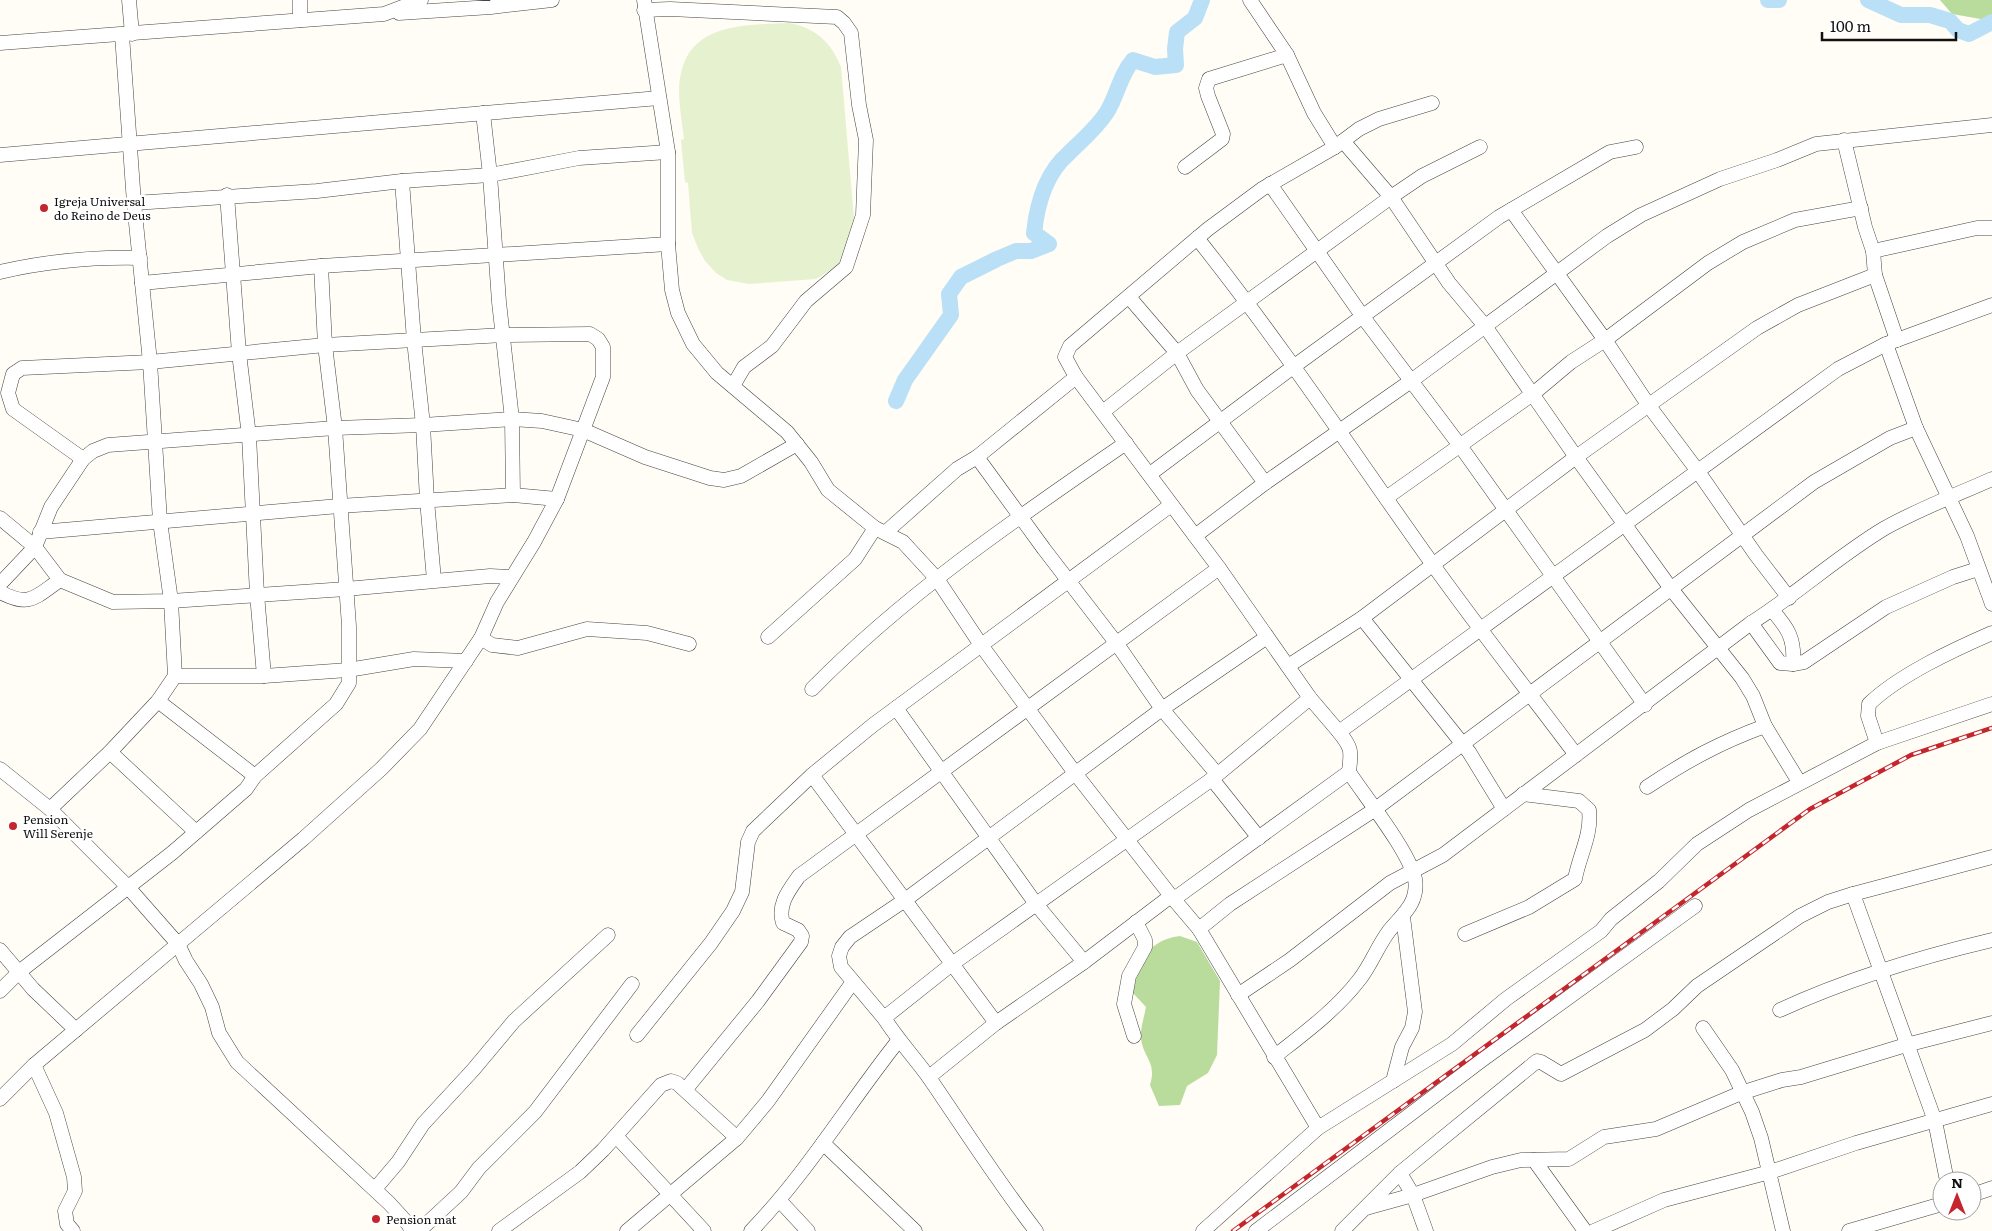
<svg xmlns="http://www.w3.org/2000/svg" width="1992" height="1231" viewBox="0 0 1992 1231" font-family="Literata,serif">
  <rect width="100%" height="100%" fill="#fffdf5"/>
  <g fill="#b9dc9c">
    <path d="M1940 0H1992V21L1952 14Z"/>
    <path d="M1180 936 1197 942 1220 981 1217 1055 1208 1073 1187 1086 1180 1105 1159 1106 1150 1085C1157 1062 1144 1059 1141 1039 1140 1029 1144 1018 1146 1007L1133 993 1137 975 1142 968 1140 961C1151 946 1162 938 1180 936Z"/>
  </g>
  <path fill="#e6f2cf" d="M789 23C816 28 831 42 841 67L855 230 846 254 839 265 816 279 749 284 727 280 716 273 705 261 698 248 692 233 688 183 685 182 681 140 684 139C682 119 676 93 681 73 692 22 748 25 789 23Z"/>
  <g fill="none" stroke-linecap="round" stroke-linejoin="round">
    <g stroke="#b9e0f7" stroke-width="16">
      <path d="M1768 0H1779"/>
      <path d="M1868 0 1901 15H1930L1950 21 1958 30 1969 34 1992 22"/>
      <path d="M896 401 905 380 951 315 949 294 961 277 997 259 1016 251H1031L1049 244 1034 233C1037 204 1045 174 1068 154 1082 140 1096 129 1107 112 1117 96 1120 75 1133 60L1155 67 1176 65 1175 49 1177 32 1195 18 1202 0"/>
    </g>
    <g stroke="#444" stroke-width="15">
      <g id="minor">
        <path d="M129 0 132 34"/>
        <path d="M644 0 668 152V244L672 290 678 313 693 344 717 373 787 432 811 462 828 490 875 528 903 542 937 579 981 645 1075 773 1171 896 1199 929 1318 1128 1203 1231"/>
        <path d="M1250 0 1287 55 1314 113 1335 147"/>
        <path d="M644 10 670 9 837 17 844 23 851 33 859 105 866 140 863 215 846 267 806 301 772 346 744 367 733 386"/>
        <path d="M399 13 491 7 552 0"/>
        <path d="M300 20V0"/>
        <path d="M0 43 384 14 421 0"/>
        <path d="M1432 103 1379 119 1359 129 1335 147 1262 189 1208 229 1070 346 1065 357 1076 377 1219 568 1310 698 1339 732 1838 369 1886 344 1992 305"/>
        <path d="M483 113 490 175 499 302 512 419 513 495"/>
        <path d="M1844 140 1865 227 1873 251 1875 275 1897 340"/>
        <path d="M1343 141 1391 197 1449 283 1485 326 1576 457 1672 590 1742 678 1753 696 1765 726 1799 782"/>
        <path d="M0 155 659 98"/>
        <path d="M1185 167 1222 139 1223 134 1208 96 1206 88 1209 79 1287 55"/>
        <path d="M402 181 414 340 423 425 427 500 434 580"/>
        <path d="M1270 184 1363 317 1461 447 1645 705"/>
        <path d="M227 195 239 353 249 436 257 594 264 676"/>
        <path d="M134 203 317 191 402 181 490 175 579 158 668 152"/>
        <path d="M1511 210 1605 340 1649 406 1697 470 1756 555 1789 598"/>
        <path d="M1197 238C1280 342 1354 454 1431 562 1478 628 1528 691 1576 755"/>
        <path d="M1873 251 1977 228H1992"/>
        <path d="M0 272C47 261 92 257 140 258"/>
        <path d="M142 283 321 266 668 244"/>
        <path d="M1129 297 1177 353 1197 390 1265 483"/>
        <path d="M1886 344 1916 428 1967 536 1992 604"/>
        <path d="M1104 411 1177 353 1391 197 1422 176 1480 147"/>
        <path d="M977 457 1044 549 1117 644 1162 709 1217 774"/>
        <path d="M1150 474 1293 367 1499 217 1598 159 1610 152 1636 147"/>
        <path d="M1386 498 1534 393 1571 362 1605 340 1708 263 1743 242 1795 220 1861 208"/>
        <path d="M0 518 35 547 60 580 113 602 171 601 346 589 490 576 510 577"/>
        <path d="M40 532 339 506 513 495 557 499"/>
        <path d="M886 532 957 469 977 457 1076 377"/>
        <path d="M1195 536 1265 483 1411 381 1607 236 1641 215 1720 179 1777 160 1816 144 1992 125"/>
        <path d="M0 584 35 547 51 507 83 459 93 451 108 445 335 428 423 425 512 419 542 421 583 430 645 457 710 478 724 480 741 476 797 444"/>
        <path d="M0 592C30 608 35 597 60 580"/>
        <path d="M1772 610C1788 628 1795 639 1793 664"/>
        <path d="M1362 618 1469 752 1504 809"/>
        <path d="M1751 623 1780 663 1793 664 1804 662 1886 607 1953 577 1978 569"/>
        <path d="M768 637 855 559 875 528"/>
        <path d="M481 638 492 645 518 648 587 629 647 633 689 644"/>
        <path d="M1288 666 1362 618 1576 457 1757 328 1798 305 1875 275"/>
        <path d="M175 676H264L348 670 414 659 466 661"/>
        <path d="M812 689C905 594 1017 518 1126 443"/>
        <path d="M158 701 255 776"/>
        <path d="M896 708 1036 904 1084 962"/>
        <path d="M1877 743 1868 716 1869 704C1899 675 1953 650 1992 633"/>
        <path d="M110 752 196 832"/>
        <path d="M0 769 50 809 127 886 178 944 186 961 201 984 212 1007 219 1033 237 1062 389 1203 409 1225 411 1231"/>
        <path d="M812 775 996 1023"/>
        <path d="M1212 779 1259 838"/>
        <path d="M1647 787C1688 760 1719 743 1765 726"/>
        <path d="M50 809 110 752 158 701 175 676 171 601 160 521 150 362 134 203 122 35"/>
        <path d="M1853 894 1935 1121 1947 1181"/>
        <path d="M1174 899 1349 772"/>
        <path d="M1199 929 1230 904 1374 810 1814 482 1890 438 1916 428"/>
        <path d="M1465 934 1529 907 1575 879C1579 856 1592 835 1589 810L1579 801 1523 794"/>
        <path d="M0 950 33 989 76 1030"/>
        <path d="M0 991 19 972 172 853 246 789 255 776 336 704 349 683V626L335 428 325 345 321 266"/>
        <path d="M1238 995 1290 960 1390 883 1443 855 1751 623C1797 594 1838 556 1885 528 1919 509 1956 495 1992 479"/>
        <path d="M1780 1010C1847 979 1920 957 1992 940"/>
        <path d="M884 1018 841 967 839 956 842 947 850 937 905 900 1162 709 1267 637"/>
        <path d="M1703 1028 1732 1070 1752 1112 1761 1138 1783 1231"/>
        <path d="M637 1035 711 943 733 911 742 892 748 842 753 831 812 775 873 725 1171 505"/>
        <path d="M1134 1036 1124 1004 1129 976 1145 947V940L1136 922"/>
        <path d="M1274 1057C1303 1034 1336 1010 1359 980 1371 965 1377 947 1389 931 1402 915 1419 903 1415 879 1409 851 1366 798 1349 772 1351 752 1353 749 1339 732"/>
        <path d="M34 1065 56 1113 74 1177 75 1191 65 1211 67 1224 73 1231"/>
        <path d="M929 1077 996 1023 1084 962 1171 896"/>
        <path d="M1393 1081 1402 1047 1412 1028 1415 1012 1403 917"/>
        <path d="M686 1089 758 1001 801 942 802 936 798 930 783 923C777 905 789 890 799 876L1219 568"/>
        <path d="M0 1099 34 1065 303 839 381 769 420 729 481 638 497 602 534 542 557 499 603 377V347L598 339 590 334 504 335 325 345 150 362 22 368 13 374 8 393 13 409 83 459"/>
        <path d="M1318 1128 1452 1044 1506 999 1601 931 1611 919 1659 881 1697 844 1749 810 1877 743 1992 704"/>
        <path d="M616 1136 704 1231"/>
        <path d="M823 1143 915 1231"/>
        <path d="M1534 1160 1585 1231"/>
        <path d="M1400 1173 1413 1195 1426 1231"/>
        <path d="M375 1189 398 1162 423 1124 473 1070 514 1021 608 935"/>
        <path d="M1972 1195 1992 1188"/>
        <path d="M780 1201 808 1231"/>
        <path d="M1366 1208 1413 1195 1492 1167 1521 1160 1569 1159 1604 1137 1656 1129 1741 1093 1782 1080 1801 1077 1906 1045 1992 1023"/>
        <path d="M419 1231 461 1192 479 1168 535 1112 632 984"/>
        <path d="M499 1231 580 1172 603 1150 661 1085 671 1081 677 1083 737 1138"/>
        <path d="M627 1231 737 1138 768 1101 852 983"/>
        <path d="M751 1231C807 1173 848 1104 898 1041"/>
        <path d="M1036 1231C998 1182 965 1130 930 1079 915 1058 898 1040 884 1018L952 964 1212 779 1310 698"/>
        <path d="M1256 1231 1482 1060 1695 906"/>
        <path d="M1342 1231 1400 1173 1537 1061 1541 1062 1561 1074 1645 1030 1673 1009 1697 986 1800 916 1828 902 1853 894 1992 857"/>
        <path d="M1594 1231 1664 1200 1770 1172 1856 1143 1992 1104"/>
        <path d="M1849 1231 1942 1204"/>
      </g>
    </g>
    <use href="#minor" stroke="#fff" stroke-width="14"/>
    <g stroke="#c4262e" stroke-width="4.5">
      <path id="rail" d="M1233 1231 1810 809 1911 755 1992 728"/>
    </g>
    <use href="#rail" stroke="#fff" stroke-width="2.5" stroke-dasharray="8" stroke-linecap="butt"/>
  </g>
  <g fill="#c4262e" stroke="#fff" stroke-width="2">
    <circle cx="44" cy="208" r="5"/>
    <circle cx="13" cy="826" r="5"/>
    <circle cx="376" cy="1219" r="5"/>
  </g>
  <g text-anchor="middle" dominant-baseline="central" stroke-width="5" stroke-linejoin="round" paint-order="stroke">
    <g font-size="12" fill="#111" stroke="#fff" text-anchor="start">
      <text x="54" y="201">Igreja Universal<tspan x="54" dy="14">do Reino de Deus</tspan></text>
      <text x="23" y="819">Pension<tspan x="23" dy="14">Will Serenje</tspan></text>
      <text x="386" y="1219">Pension mat</text>
    </g>
  </g>
  <g transform="translate(1957 1196)"><circle r="24" fill="#ffffff" stroke="#a0a0a0"/>
  <path d="M0-4L9 19L0 12L-9 19Z" fill="#c4262e"/>
  <text y="-8" font-size="14" font-weight="bold" text-anchor="middle" fill="#111111">N</text>
  </g>
  <path d="M1822 32v8h134v-8" fill="none" stroke="#111111" stroke-width="2.5"/>
  <text x="1830" y="32" font-size="15" fill="#111111" stroke="#ffffff" stroke-width="4" paint-order="stroke">100 m</text>
</svg>
